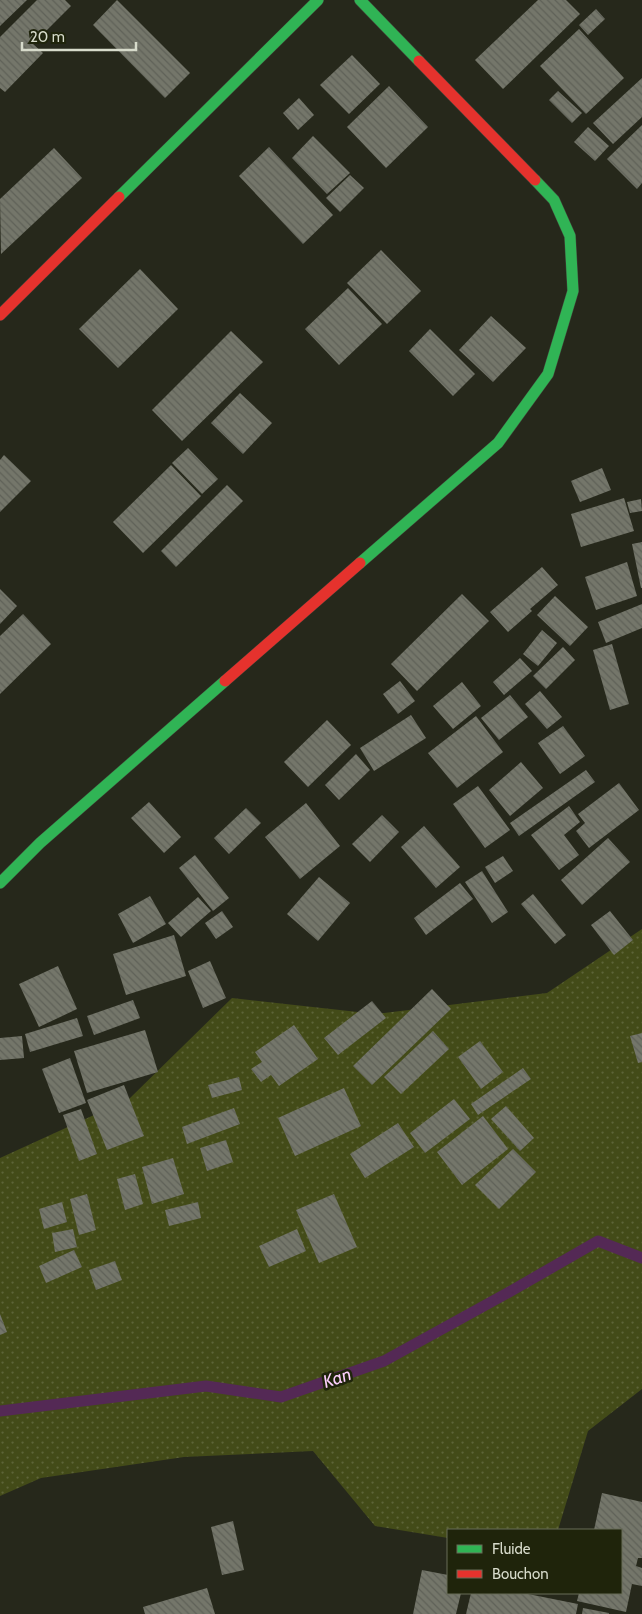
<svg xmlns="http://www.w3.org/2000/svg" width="642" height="1614" viewBox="0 0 642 1614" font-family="Cabin,sans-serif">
  <defs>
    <pattern id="grass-dots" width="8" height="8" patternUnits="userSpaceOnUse" patternTransform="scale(1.25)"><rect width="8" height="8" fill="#434b18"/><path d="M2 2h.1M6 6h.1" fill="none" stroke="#5d6438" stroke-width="1.8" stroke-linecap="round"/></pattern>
    <pattern id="building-back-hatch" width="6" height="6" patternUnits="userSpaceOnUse" patternTransform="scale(1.25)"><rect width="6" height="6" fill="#74766a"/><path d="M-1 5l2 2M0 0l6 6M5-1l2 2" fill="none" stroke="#5f6158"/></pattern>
  </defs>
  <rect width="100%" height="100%" fill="#26281b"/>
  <path fill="url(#grass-dots)" d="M642 929V1389L588 1431 558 1530H448V1538L375 1526 313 1451 184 1457 41 1478 0 1496V1158L129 1099 232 998 376 1014 547 993Z"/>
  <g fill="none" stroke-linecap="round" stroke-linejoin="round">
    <path stroke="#542955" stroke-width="11" d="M0 1411 206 1386 281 1397 384 1361 511 1291 598 1241 642 1258"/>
  </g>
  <g fill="url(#building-back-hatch)">
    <path d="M0 0H27L0 26Z"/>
    <path d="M37 0H65L71 6 33 44 43 53 5 92 0 88V37Z"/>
    <path d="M117 0 190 73 165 98 93 25Z"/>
    <path d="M538 0H566L580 14 503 89 475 60Z"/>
    <path d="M596 9 605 19 588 35 579 25Z"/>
    <path d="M579 29 624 78 586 114 540 66Z"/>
    <path d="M352 55 380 84 349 114 320 85Z"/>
    <path d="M642 78V117L613 144 593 123Z"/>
    <path d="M389 86 428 127 386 168 347 127Z"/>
    <path d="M558 91 582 113 572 123 549 100Z"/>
    <path d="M299 98 314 115 298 130 283 113Z"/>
    <path d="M642 125V183L637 189 607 159Z"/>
    <path d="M588 127 609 146 595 161 574 142Z"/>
    <path d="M313 136 350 173 327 194 292 158Z"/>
    <path d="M269 147 333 215 303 244 239 176Z"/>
    <path d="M54 148 82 178 1 254 0 199Z"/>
    <path d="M350 175 364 188 340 212 326 198Z"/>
    <path d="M381 250 421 291 387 324 347 283Z"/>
    <path d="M140 269 178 309 118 368 79 329Z"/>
    <path d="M348 288 382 324 339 365 305 329Z"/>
    <path d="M491 316 526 348 493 382 459 350Z"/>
    <path d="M430 329 475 374 453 396 409 351Z"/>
    <path d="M231 331 263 362 182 441 152 410Z"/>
    <path d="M240 393 272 423 243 454 211 423Z"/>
    <path d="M188 448 218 479 202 494 172 463Z"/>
    <path d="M4 455 31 481 0 512V460Z"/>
    <path d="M171 465 201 496 143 553 113 522Z"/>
    <path d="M602 468 611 490 580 502 571 481Z"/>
    <path d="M227 485 243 501 176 567 161 551Z"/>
    <path d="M624 498 634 531 581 547 571 514Z"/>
    <path d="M641 499 642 511 630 513 627 502Z"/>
    <path d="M642 542V588H641L632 544Z"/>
    <path d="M627 562 637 596 596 610 585 577Z"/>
    <path d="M542 567 558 585 530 609 532 611 508 632 490 612Z"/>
    <path d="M0 589 17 606 0 624Z"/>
    <path d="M462 594 489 621 417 691 391 664Z"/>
    <path d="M555 596 588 627 570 646 537 615Z"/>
    <path d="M642 604V628L606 643 598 622Z"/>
    <path d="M23 614 51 644 0 694V636Z"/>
    <path d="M542 630 557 643 538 666 523 654Z"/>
    <path d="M612 644 629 704 610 710 593 650Z"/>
    <path d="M563 647 575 660 546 689 533 676Z"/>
    <path d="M520 658 532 671 504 695 493 682Z"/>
    <path d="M400 681 415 701 398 714 383 694Z"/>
    <path d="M462 682 481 706 453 729 433 706Z"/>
    <path d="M540 691 562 717 547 729 525 704Z"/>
    <path d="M510 695 528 717 499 740 481 718Z"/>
    <path d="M411 715 426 738 374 771 360 748Z"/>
    <path d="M476 716 503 752 457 788 428 753Z"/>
    <path d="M327 720 351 745 308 787 284 762Z"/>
    <path d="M563 726 585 756 560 774 538 743Z"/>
    <path d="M356 754 370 770 339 800 325 785Z"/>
    <path d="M521 762 543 788 510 816 489 790Z"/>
    <path d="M586 770 595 782 519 836 510 823Z"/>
    <path d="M619 783 639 810 589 848 576 831 585 823 578 814Z"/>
    <path d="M478 786 510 830 485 848 453 804Z"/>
    <path d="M149 802 181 837 164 853 131 818Z"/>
    <path d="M306 803 340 846 300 879 265 837Z"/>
    <path d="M569 806 580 822 564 835 579 855 559 870 531 835Z"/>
    <path d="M246 808 261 823 229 854 214 838Z"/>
    <path d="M382 815 399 832 370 862 352 844Z"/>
    <path d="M424 826 460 867 436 888 401 847Z"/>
    <path d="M608 838 630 862 582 905 561 880Z"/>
    <path d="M195 855 229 898 213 911 179 868Z"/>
    <path d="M503 856 513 871 495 883 485 867Z"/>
    <path d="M482 871 508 912 492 923 465 882Z"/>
    <path d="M319 877 350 903 318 941 287 914Z"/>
    <path d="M460 883 473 899 426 935 414 918Z"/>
    <path d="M533 894 566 935 555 944 521 904Z"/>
    <path d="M150 896 166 924 133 943 118 914Z"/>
    <path d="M198 897 211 911 181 937 168 923Z"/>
    <path d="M222 911 233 927 216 939 205 923Z"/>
    <path d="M610 911 633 940 614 955 591 925Z"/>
    <path d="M174 935 186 976 126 995 113 954Z"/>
    <path d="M210 961 226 998 203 1008 188 971Z"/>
    <path d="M58 966 77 1009 39 1027 19 984Z"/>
    <path d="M432 989 451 1009 372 1085 353 1066Z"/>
    <path d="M133 1000 140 1018 94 1035 87 1016Z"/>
    <path d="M372 1001 386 1018 338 1055 324 1038Z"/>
    <path d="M77 1018 83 1036 30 1052 25 1034Z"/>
    <path d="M294 1025 318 1059 279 1086 271 1075 261 1082 251 1069 262 1062 255 1052Z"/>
    <path d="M145 1030 158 1072 87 1093 74 1051Z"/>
    <path d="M433 1031 449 1049 401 1094 384 1077Z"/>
    <path d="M642 1033V1062L638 1063 630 1036Z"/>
    <path d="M22 1036 24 1058 0 1060V1038Z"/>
    <path d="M480 1041 503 1072 481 1089 458 1057Z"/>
    <path d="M70 1058 86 1103 59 1113 42 1069Z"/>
    <path d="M523 1068 531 1079 478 1115 471 1104Z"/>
    <path d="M239 1077 242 1090 212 1098 208 1085Z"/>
    <path d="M124 1085 144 1136 107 1150 87 1100Z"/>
    <path d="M344 1088 361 1126 295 1156 278 1118Z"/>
    <path d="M454 1099 470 1119 425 1153 410 1133Z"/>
    <path d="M506 1106 534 1138 520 1151 491 1119Z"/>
    <path d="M234 1108 240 1124 187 1144 182 1127Z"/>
    <path d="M81 1109 97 1154 79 1161 63 1115Z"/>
    <path d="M483 1116 508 1149 462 1185 437 1152Z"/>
    <path d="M398 1123 414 1147 365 1178 350 1154Z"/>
    <path d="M226 1140 233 1162 207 1171 200 1148Z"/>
    <path d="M513 1149 536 1172 499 1209 475 1185Z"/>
    <path d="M173 1158 184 1194 152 1204 142 1167Z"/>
    <path d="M135 1174 143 1204 125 1210 117 1179Z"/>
    <path d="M87 1194 96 1230 79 1235 70 1199Z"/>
    <path d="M334 1194 357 1247 319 1263 296 1210Z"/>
    <path d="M62 1202 67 1222 44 1229 39 1209Z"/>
    <path d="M198 1202 201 1218 169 1226 165 1210Z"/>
    <path d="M73 1229 77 1247 55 1252 52 1233Z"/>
    <path d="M297 1229 306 1251 269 1267 259 1246Z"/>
    <path d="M74 1250 82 1267 46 1283 39 1266Z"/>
    <path d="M115 1261 122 1280 96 1290 89 1270Z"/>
    <path d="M0 1314 7 1332 0 1335Z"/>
    <path d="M602 1493 642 1502V1558H638L636 1566 642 1568V1586L632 1584 626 1612 577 1601 579 1593H621V1530H594Z"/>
    <path d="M233 1521 244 1570 222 1575 211 1527Z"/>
    <path d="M422 1570 448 1575V1593H461L456 1614H413Z"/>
    <path d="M207 1588 215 1614H145L143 1607Z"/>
    <path d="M471 1593H523L578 1604 576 1614H466Z"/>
    <path d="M583 1608 609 1613V1614H582Z"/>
  </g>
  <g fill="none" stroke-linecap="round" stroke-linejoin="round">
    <g stroke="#43443a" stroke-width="12">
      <g id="fast">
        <path d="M360 0 419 61"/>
        <path d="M119 197 318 0"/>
        <path d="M360 563 498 443 548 374 573 291 570 236 554 200 535 180"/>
        <path d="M0 883 40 843 225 681"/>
      </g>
    </g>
    <g stroke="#43443a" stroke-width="12">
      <g id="jam">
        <path d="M419 61 535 180"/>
        <path d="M0 315 119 197"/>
        <path d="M225 681 360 563"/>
      </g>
    </g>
    <use href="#fast" stroke="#30b455" stroke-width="11"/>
    <use href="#jam" stroke="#e5322d" stroke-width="11"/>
  </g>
  <g text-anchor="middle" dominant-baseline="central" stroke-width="5" stroke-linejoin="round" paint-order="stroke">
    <g font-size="18" font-style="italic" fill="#fccffd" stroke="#1f240b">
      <text transform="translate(337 1378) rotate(-19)">Kan</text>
    </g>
  </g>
  <rect x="447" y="1529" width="175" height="65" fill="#1f240b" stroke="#696d58"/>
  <rect x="457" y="1545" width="25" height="8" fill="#30b455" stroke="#696d58"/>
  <text x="492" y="1554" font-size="15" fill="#d7dbcb">Fluide</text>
  <rect x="457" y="1570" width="25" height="8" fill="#e5322d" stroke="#696d58"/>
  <text x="492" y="1579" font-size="15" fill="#d7dbcb">Bouchon</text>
  <path d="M22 42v8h114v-8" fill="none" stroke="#d7dbcb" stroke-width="2.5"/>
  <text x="30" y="42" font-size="15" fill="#d7dbcb" stroke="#1f240b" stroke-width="4" paint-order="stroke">20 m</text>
</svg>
